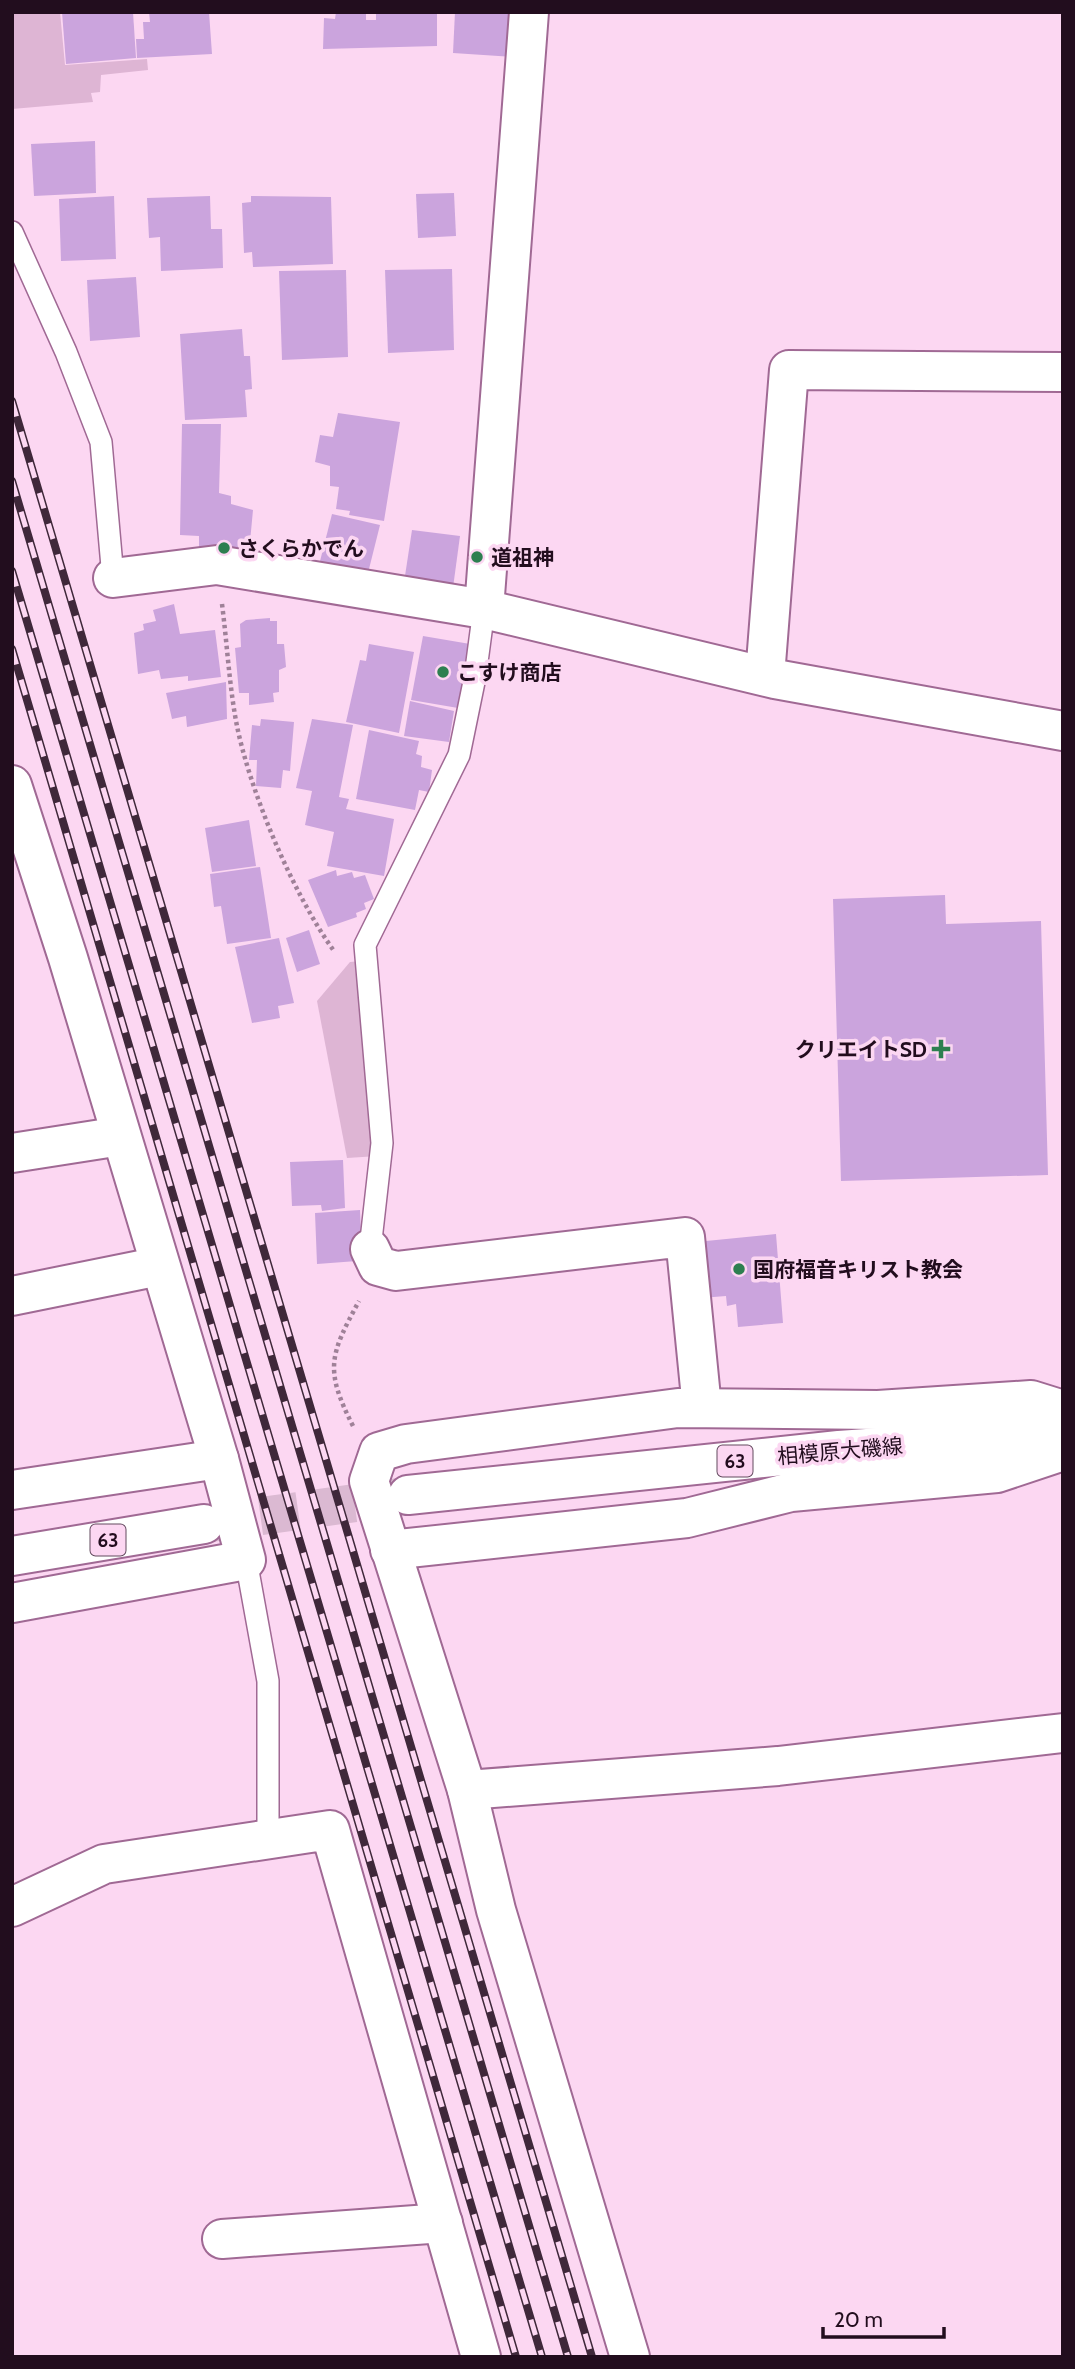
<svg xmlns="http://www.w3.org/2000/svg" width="1075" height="2369" viewBox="0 0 1075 2369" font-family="Cabin,'Noto Sans JP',sans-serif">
  <rect width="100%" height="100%" fill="#fcd7f2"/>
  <g fill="#deb5d4">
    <path d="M12 12H60L65 65 147 59 148 70 101 75 100 92 91 93 93 102 12 109Z"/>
    <path d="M361 961 378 1156 347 1158 317 1001 350 962Z"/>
  </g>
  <g fill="#cba4dd">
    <path d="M62 12H133L136 58 66 64Z"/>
    <path d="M149 12H209L212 54 137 58 136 39H144L143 22H150Z"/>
    <path d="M336 12H366V20H376V12H437V46L323 49 324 18 335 19Z"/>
    <path d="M455 12 515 14 512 57 453 53Z"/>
    <path d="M95 141 96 193 34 196 31 144Z"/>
    <path d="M454 193 456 236 418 238 416 194Z"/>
    <path d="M114 196 116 259 61 261 59 199Z"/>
    <path d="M210 196 211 229H222L223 268 161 271 160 237 149 238 147 198Z"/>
    <path d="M251 196 331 197 333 264 253 267 252 252 244 253 242 203 251 202Z"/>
    <path d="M452 269 454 350 388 353 385 270Z"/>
    <path d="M346 270 348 357 282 360 279 271Z"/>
    <path d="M136 277 140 337 90 341 87 280Z"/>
    <path d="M242 329 244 356H250L252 389 245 390 247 417 185 420 180 334Z"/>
    <path d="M338 413 400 422 384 521 349 515 350 511 336 509 339 487 330 486V466L315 462 320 435 333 437Z"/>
    <path d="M182 424H221L219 493 231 496V504L253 510 248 563 199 559V536L180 535Z"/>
    <path d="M332 514 380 525 367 577 318 569Z"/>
    <path d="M412 530 460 536 452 595 403 589Z"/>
    <path d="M174 604 180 634 215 630 221 677 188 681V676L161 679 159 670 138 674 134 633 144 630 143 624 156 621 153 610Z"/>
    <path d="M270 618V621H277V644H284L286 667 279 670V692L273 693 274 702 249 705V693H239L235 648 241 647 240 624 246 620Z"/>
    <path d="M423 636 476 645 464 709 411 700Z"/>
    <path d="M369 644 414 652 399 733 346 722 360 660 366 661Z"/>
    <path d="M226 682 227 719 187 727 186 716 172 719 166 693Z"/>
    <path d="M410 701 454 711 449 742 404 736Z"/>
    <path d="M261 719 294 722 290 771 283 770 281 788 256 786 257 760H249L252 725 260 726Z"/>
    <path d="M312 719 353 725 339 797 349 799 346 809 394 819 384 876 327 866 334 832 305 825 312 791 296 788Z"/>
    <path d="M369 730 419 741 416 754 422 756 421 767 432 770 429 792 419 790 415 810 356 799Z"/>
    <path d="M249 820 256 866 212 872 205 828Z"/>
    <path d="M260 867 271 938 227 944 221 906 214 907 210 874Z"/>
    <path d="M336 870 337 876 352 872 354 878 365 875 374 899 364 903 366 909 356 913 357 917 328 927 308 880Z"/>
    <path d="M945 895 946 924 1041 921 1048 1175 841 1181 833 899Z"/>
    <path d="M309 930 320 964 297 972 286 938Z"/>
    <path d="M279 938 294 1003 278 1006 280 1018 252 1023 235 947Z"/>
    <path d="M343 1160 345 1208 322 1211 321 1205 292 1206 290 1162Z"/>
    <path d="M360 1210 361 1234 355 1235 357 1261 317 1264 315 1213Z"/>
    <path d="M776 1234 783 1323 738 1327 736 1304 727 1306 726 1296 701 1298 696 1242Z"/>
  </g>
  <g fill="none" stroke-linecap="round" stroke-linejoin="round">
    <path stroke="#dbb9d2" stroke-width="38" stroke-dasharray="38 19" stroke-linecap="butt" d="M204 1524 406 1496"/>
    <g stroke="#a06994" stroke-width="24">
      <g id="lane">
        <path d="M12 232 66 352 101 442 113 578"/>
        <path d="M370 1249 382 1143 365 945 459 755 475 677 484 609"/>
        <path d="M246 1560 268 1681V1840"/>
      </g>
    </g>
    <g stroke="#a06994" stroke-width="42">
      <g id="street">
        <path d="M113 578 217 565 484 609 775 679 1063 731"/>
        <path d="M484 609 529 12"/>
        <path d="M765 676 789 370 1063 372"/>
        <path d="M12 785 68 958 219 1459 246 1560 12 1603"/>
        <path d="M12 1153 121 1136"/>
        <path d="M370 1249 378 1266 396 1271 685 1237 702 1408"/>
        <path d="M12 1296 160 1266"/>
        <path d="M12 1490 219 1459"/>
        <path d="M390 1550 687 1518 791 1492 997 1473 1063 1451"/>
        <path d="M467 1790 778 1766 1063 1733"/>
        <path d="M12 1907 104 1864 330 1830 481 2357"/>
        <path d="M222 2239 443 2223"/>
        <path d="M630 2357 496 1910 467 1790 369 1481 379 1452 406 1444 678 1408 878 1410 1031 1400 1063 1410"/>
      </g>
    </g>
    <g stroke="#a06994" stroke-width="42">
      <g id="primary">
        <path d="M408 1495 839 1450 1063 1434"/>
        <path d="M12 1556 204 1524"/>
      </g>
    </g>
    <g stroke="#9f8198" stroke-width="4.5" stroke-dasharray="3.5 3.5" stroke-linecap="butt">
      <path d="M222 604C227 643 229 682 236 721 249 790 293 894 334 951"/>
      <path d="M353 1426C324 1369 330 1355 359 1301"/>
    </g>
    <use href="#lane" stroke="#fff" stroke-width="21"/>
    <use href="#street" stroke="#fff" stroke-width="38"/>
    <use href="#primary" stroke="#fff" stroke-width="38"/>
    <g stroke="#3f283a" stroke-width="8">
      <g id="rail">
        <path d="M12 401 592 2357"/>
        <path d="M12 481 568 2357"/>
        <path d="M12 571 542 2357"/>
        <path d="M12 649 516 2357"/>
      </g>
    </g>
    <use href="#rail" stroke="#fcd7f2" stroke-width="5" stroke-dasharray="16" stroke-linecap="butt"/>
  </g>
  <g fill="#2d7f50" stroke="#fcd7f2" stroke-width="2.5">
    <circle cx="224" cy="548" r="7"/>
    <circle cx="477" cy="557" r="7"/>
    <circle cx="443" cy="672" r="7"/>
    <path d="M937.5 1038.5h7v7h7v7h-7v7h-7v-7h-7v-7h7z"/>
    <circle cx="739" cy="1269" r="7"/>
  </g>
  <g text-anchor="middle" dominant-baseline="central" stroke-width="7" stroke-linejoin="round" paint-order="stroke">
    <g fill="#fcd7f2" stroke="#634a5e" stroke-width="2">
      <rect x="717.5" y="1445.5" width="35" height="31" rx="5"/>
      <rect x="90.5" y="1524.5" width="35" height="31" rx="5"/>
    </g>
    <g font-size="19" font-weight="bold" fill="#220d1e">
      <text x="735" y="1461">63</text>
      <text x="108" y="1540">63</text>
    </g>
    <g font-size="21" font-weight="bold" fill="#220d1e" stroke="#fcd7f2" text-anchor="start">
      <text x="238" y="548">さくらかでん</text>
      <text x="491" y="557">道祖神</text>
      <text x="457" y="672">こすけ商店</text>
      <text x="927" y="1049" text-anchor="end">クリエイトSD</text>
      <text x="753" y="1269">国府福音キリスト教会</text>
    </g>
    <g font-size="21" fill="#220d1e" stroke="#fcd7f2">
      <text transform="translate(840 1451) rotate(-5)">相模原大磯線</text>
    </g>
  </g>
  <rect width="1075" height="2369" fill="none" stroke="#220d1e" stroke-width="28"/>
  <path d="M823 2327v10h121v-10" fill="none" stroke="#220d1e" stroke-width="3.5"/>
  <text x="834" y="2327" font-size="21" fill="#220d1e" stroke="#fcd7f2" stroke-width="5" paint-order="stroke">20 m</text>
</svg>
